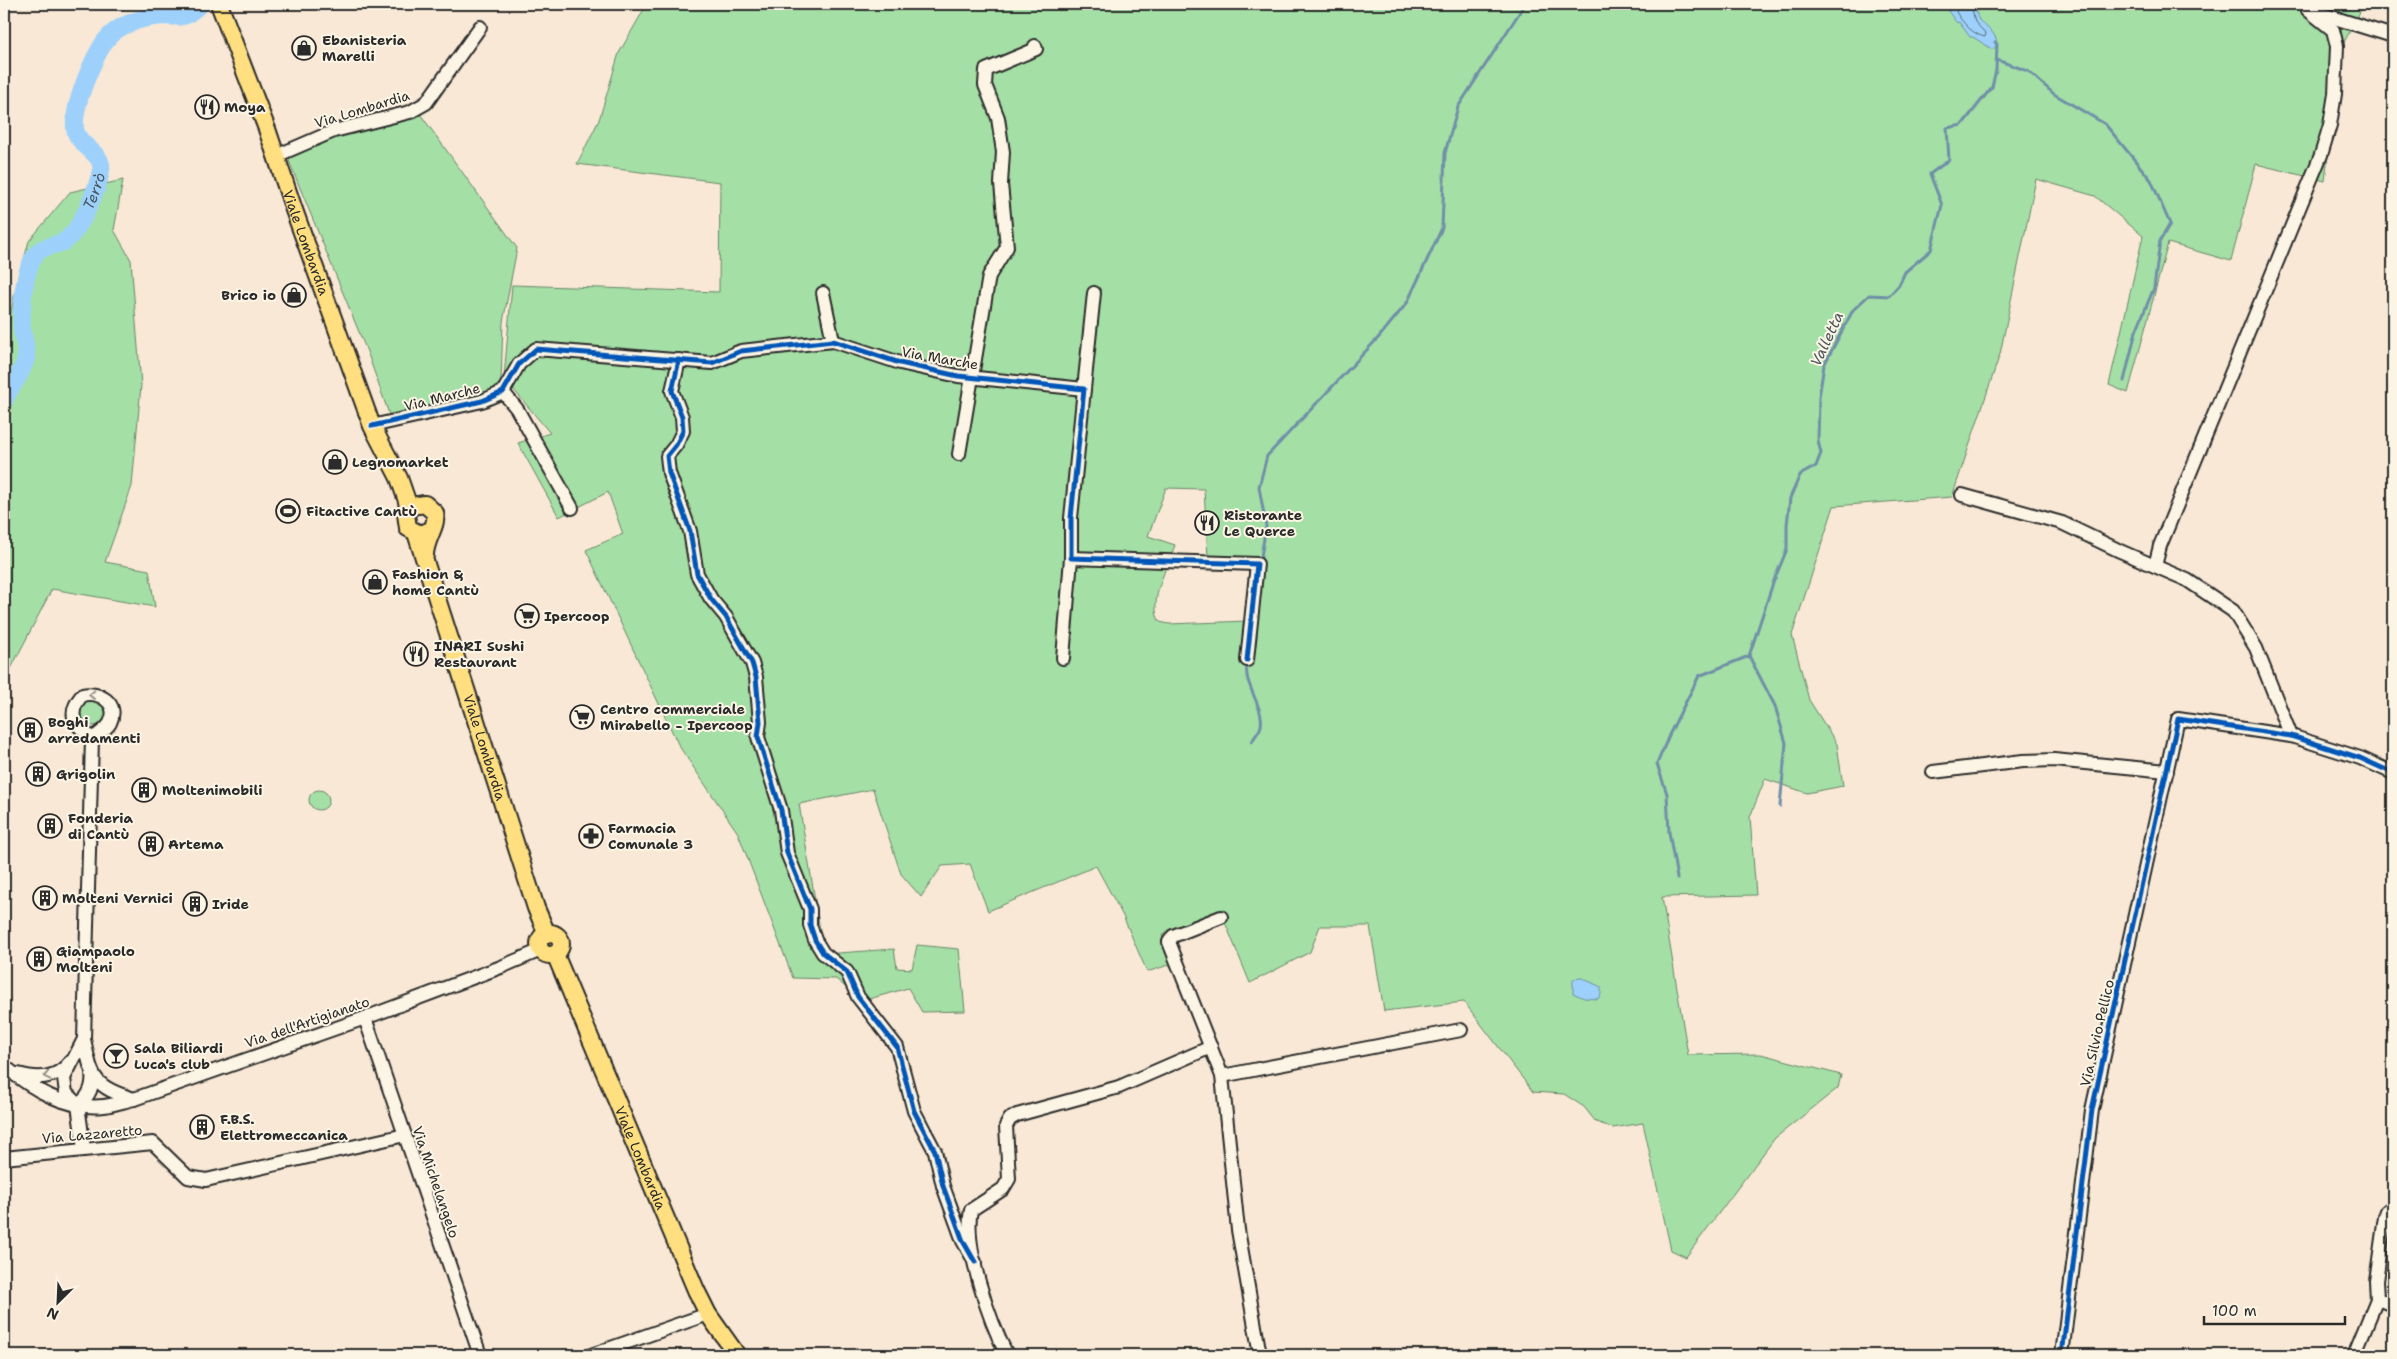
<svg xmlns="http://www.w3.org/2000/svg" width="2397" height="1359" viewBox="0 0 2397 1359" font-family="'Shantell Sans',sans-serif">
  <rect width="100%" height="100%" fill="#f8e8d5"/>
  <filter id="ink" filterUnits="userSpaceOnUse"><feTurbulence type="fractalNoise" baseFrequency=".02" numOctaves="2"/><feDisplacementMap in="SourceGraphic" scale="10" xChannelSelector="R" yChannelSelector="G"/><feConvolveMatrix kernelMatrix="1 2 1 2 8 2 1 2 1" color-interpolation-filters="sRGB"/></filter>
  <g filter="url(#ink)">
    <g fill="#a4dfa5" stroke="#688568" fill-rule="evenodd">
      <path d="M647 4H2364L2340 50 2325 181 2256 164 2231 261 2168 243 2128 393 2109 385 2143 236 2095 196 2036 179 2000 354 1952 497 1834 506 1792 635 1809 700 1837 744 1843 786 1807 793 1765 779 1750 817 1756 895 1662 897 1688 1055 1761 1054 1841 1075 1838 1088 1775 1138 1686 1257 1671 1250 1643 1123 1613 1128 1596 1122 1584 1107 1564 1094 1533 1092 1464 1002 1384 1011 1370 926H1320L1310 952 1250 983 1222 915 1162 935 1172 964 1147 972 1123 916 1096 866 988 911 970 864 942 866 921 897 901 874 873 789 799 804 824 954 894 949 897 968 912 969 917 945 959 949 965 1011 922 1012 908 988 862 1001 836 979 793 978 738 833 679 746 586 550 623 534 608 492 559 517 518 443 550 433 504 378 512 285 719 292 720 182 577 164 599 120 619 53ZM1166 488 1204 489 1208 557 1255 568 1248 621 1169 624 1160 622C1147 603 1168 566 1175 545L1148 536Z"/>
      <path d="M418 111 517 248 503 322 501 382 483 396 390 417 368 354 289 161 291 155 338 135 399 122Z"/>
      <path d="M123 180 114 230 131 260 141 385 132 486 105 562 149 570 155 607 52 589 4 682V348L14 296 29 241 70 192Z"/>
      <circle cx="93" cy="713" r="13"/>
      <circle cx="319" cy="800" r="10"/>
    </g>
    <g fill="#9dd1fb" stroke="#6f8fa8">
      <path d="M1956 4H1975C1977 9 1976 16 1979 20 1986 28 2004 37 1993 50L1973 37H1970L1959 22 1957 23 1948 11Z"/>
      <path d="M1582 978 1601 987V994L1598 999 1584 998 1573 993V979Z"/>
    </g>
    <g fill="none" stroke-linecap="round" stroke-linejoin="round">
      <path stroke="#596d7e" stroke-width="1" d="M1959 4 1956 12C1963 23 1972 34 1985 37L1986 34 1975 22 1971 4"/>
      <g stroke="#6f8fa8" stroke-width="3">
        <path d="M1997 60 2028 71 2054 94 2105 124 2151 180 2170 224 2160 241 2154 288 2136 331 2124 381"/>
        <path d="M1260 563 1266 526 1259 487 1267 456 1379 337 1407 303 1442 228 1445 153 1458 107 1525 4"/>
        <path d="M1248 663C1240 682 1268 710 1260 729 1258 733 1254 737 1252 742"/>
        <path d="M1780 806 1786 743 1775 706 1749 656 1773 583 1787 549V525L1790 498 1800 475 1816 466 1821 453 1818 441 1819 397 1824 365 1853 310 1869 295 1889 296 1899 285 1905 272 1931 250 1942 205 1930 174 1949 160 1947 128 1962 125 1992 87 1996 70 1997 44 1995 42"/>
        <path d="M1677 878 1669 832 1667 794 1657 764 1669 735 1699 676 1749 656"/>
      </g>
      <path stroke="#9dd1fb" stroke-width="18" id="s1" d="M4 401C10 386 23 374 26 358 27 348 23 337 22 328 21 307 23 272 36 254 42 246 54 246 63 242 80 233 98 188 101 170 104 155 83 148 77 135 67 116 94 56 106 40 119 23 144 17 164 16 170 16 181 18 186 15 191 13 196 7 201 4"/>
      <g stroke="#2b2b2b" stroke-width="16">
        <g id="minor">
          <path d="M2312 11 2393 36"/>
          <path d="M276 156 334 131 410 112 426 103 480 27"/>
          <path d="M823 293 833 341"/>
          <path d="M679 360 672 391 682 417 683 431 676 445 667 456 669 473 690 531 697 574 711 599 726 617 752 663 756 677 760 722 758 737 781 810 787 853 810 909V925L815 940 823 953 847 972 858 997 897 1047 914 1111 935 1151 943 1186 963 1241 975 1262"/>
          <path d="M1084 389 1094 293"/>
          <path d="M503 392 517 409 572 508"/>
          <path d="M372 426 482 401 503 392 519 364 536 349 712 363 741 351 833 341 900 363 958 376 1084 389 1071 518V558L1257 564 1247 660"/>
          <path d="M959 454 989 276 1007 247 1001 184 1003 152 998 118 985 85 986 70 1036 49 1035 46"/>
          <path d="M1962 495 2062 523 2120 551 2187 580 2233 611 2256 648 2291 736"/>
          <path d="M2155 566 2160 546 2321 155 2330 125 2335 94 2337 46 2333 30 2308 10"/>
          <path d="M1063 658 1071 558"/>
          <path d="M92 739C98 734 106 730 110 723 120 703 99 691 82 695 65 716 76 724 92 739L84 1039C92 1078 93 1087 134 1099"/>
          <path d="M1933 772 2023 761 2054 760 2167 771"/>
          <path d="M1221 917 1173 936 1169 942 1222 1076 1238 1230 1260 1355"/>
          <path d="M365 1018 480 1355"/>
          <path d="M4 1066C32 1089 66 1110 104 1106 114 1105 124 1101 134 1099L365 1018 501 967 541 950"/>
          <path d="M18 1074C37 1079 56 1080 70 1062"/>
          <path d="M1222 1076 1461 1030"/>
          <path d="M77 1104 66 1093 64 1078 84 1039"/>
          <path d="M78 1105 84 1149"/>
          <path d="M78 1105C89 1097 94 1087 92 1073"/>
          <path d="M4 1158 153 1143 188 1177 206 1180 405 1135"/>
          <path d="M2377 1299 2376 1281 2385 1217 2387 1211 2393 1207"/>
          <path d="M2377 1299 2393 1305"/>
          <path d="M591 1355 708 1314"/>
          <path d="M1007 1355C990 1322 963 1247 971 1210L1003 1189 1009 1179 1006 1126 1010 1119 1017 1115 1119 1087 1211 1047"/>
          <path d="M2062 1355 2092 1110 2178 719 2291 736 2360 758 2393 773"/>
          <path d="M2354 1355 2377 1299"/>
        </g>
      </g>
      <g stroke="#2b2b2b" stroke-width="20">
        <g id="major">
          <path id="s2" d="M219 4 267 129 294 210 372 426 399 478 407 501 408 510"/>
          <path id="s3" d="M416 533 536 908 547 934"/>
          <path d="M425 555C425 540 438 525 435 513L425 504 411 506 406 514 408 528 420 534 431 530"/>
          <circle cx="550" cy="944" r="11"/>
          <path id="s4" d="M555 954 696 1290 708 1314 737 1355"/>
        </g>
      </g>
      <use href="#minor" stroke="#fcf5e5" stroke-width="12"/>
      <use href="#major" stroke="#ffdf80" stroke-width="16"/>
      <g stroke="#fcf5e5" stroke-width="8">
        <g id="cycleway">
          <path d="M679 360 672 391 682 417 683 431 676 445 667 456 669 473 690 531 697 574 711 599 726 617 752 663 756 677 760 722 758 737 781 810 787 853 810 909V925L815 940 823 953 847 972 858 997 897 1047 914 1111 935 1151 943 1186 963 1241 975 1262"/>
          <path d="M372 426 482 401 503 392 519 364 536 349 712 363 741 351 833 341 900 363 958 376 1084 389 1071 518V558L1257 564 1247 660"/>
          <path d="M2062 1355 2092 1110 2178 719 2291 736 2360 758 2393 773"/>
        </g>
      </g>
      <use href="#cycleway" stroke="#0057b8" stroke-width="5"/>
    </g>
    <defs><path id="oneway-chevron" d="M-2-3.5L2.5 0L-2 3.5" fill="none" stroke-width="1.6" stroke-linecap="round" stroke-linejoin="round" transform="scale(1.25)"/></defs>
    <g stroke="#949088">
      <use href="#oneway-chevron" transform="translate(92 695) rotate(179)"/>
      <use href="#oneway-chevron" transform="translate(47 1076) rotate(167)"/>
    </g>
  </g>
  <defs>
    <g id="shop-ring" transform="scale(1.25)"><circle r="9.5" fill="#fcf5e5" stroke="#2b2b2b" stroke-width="1.5"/><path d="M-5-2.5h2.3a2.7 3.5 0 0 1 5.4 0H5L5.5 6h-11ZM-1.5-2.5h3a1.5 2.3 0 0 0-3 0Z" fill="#2b2b2b"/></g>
    <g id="restaurant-ring" transform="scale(1.25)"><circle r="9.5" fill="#fcf5e5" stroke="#2b2b2b" stroke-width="1.5"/><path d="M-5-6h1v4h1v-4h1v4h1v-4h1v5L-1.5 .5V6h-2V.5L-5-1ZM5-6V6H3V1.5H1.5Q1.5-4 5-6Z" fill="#2b2b2b"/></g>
    <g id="stadium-ring" transform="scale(1.25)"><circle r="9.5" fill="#fcf5e5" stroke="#2b2b2b" stroke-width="1.5"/><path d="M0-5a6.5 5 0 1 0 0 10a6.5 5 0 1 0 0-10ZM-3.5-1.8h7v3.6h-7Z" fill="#2b2b2b"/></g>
    <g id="supermarket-ring" transform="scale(1.25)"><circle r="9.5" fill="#fcf5e5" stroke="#2b2b2b" stroke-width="1.5"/><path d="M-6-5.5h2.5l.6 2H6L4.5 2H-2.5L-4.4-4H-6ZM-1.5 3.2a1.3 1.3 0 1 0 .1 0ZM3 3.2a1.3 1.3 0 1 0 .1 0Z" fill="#2b2b2b"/></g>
    <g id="building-ring" transform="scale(1.25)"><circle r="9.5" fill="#fcf5e5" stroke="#2b2b2b" stroke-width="1.5"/><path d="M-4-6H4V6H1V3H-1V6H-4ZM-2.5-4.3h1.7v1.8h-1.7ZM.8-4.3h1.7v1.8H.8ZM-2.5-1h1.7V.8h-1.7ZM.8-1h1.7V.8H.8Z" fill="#2b2b2b"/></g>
    <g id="pharmacy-ring" transform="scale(1.25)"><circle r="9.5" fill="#fcf5e5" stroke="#2b2b2b" stroke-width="1.5"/><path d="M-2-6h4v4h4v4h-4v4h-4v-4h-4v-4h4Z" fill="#2b2b2b"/></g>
    <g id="bar-ring" transform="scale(1.25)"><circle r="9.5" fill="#fcf5e5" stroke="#2b2b2b" stroke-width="1.5"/><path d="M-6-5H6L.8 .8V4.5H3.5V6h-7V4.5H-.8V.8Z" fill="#2b2b2b"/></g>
  </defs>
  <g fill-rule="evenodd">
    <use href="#shop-ring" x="304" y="48"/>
    <use href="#restaurant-ring" x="207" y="107"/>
    <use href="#shop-ring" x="294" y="295"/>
    <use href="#shop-ring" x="335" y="462"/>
    <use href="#stadium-ring" x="288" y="511"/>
    <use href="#restaurant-ring" x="1207" y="523"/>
    <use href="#shop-ring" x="375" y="582"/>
    <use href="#supermarket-ring" x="527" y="616"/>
    <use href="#restaurant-ring" x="416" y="654"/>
    <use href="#supermarket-ring" x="582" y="717"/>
    <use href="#building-ring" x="30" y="730"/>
    <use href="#building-ring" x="38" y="774"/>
    <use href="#building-ring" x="144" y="790"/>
    <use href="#building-ring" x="50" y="826"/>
    <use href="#pharmacy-ring" x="591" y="836"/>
    <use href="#building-ring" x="151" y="844"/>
    <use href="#building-ring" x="45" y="898"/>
    <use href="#building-ring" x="195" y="904"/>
    <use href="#building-ring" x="39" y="959"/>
    <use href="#bar-ring" x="116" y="1056"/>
    <use href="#building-ring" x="202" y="1127"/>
  </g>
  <g text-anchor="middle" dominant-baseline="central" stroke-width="4" stroke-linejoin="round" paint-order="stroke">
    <g font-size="14" font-weight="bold" fill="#2b2b2b" stroke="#fcf5e5" text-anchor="start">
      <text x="322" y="40">Ebanisteria<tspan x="322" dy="16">Marelli</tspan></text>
      <text x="224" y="107">Moya</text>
      <text x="276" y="295" text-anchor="end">Brico io</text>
      <text x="352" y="462">Legnomarket</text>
      <text x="306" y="511">Fitactive Cantù</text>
      <text x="1224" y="515">Ristorante<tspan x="1224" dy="16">Le Querce</tspan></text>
      <text x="392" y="574">Fashion &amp;<tspan x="392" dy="16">home Cantù</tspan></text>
      <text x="544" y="616">Ipercoop</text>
      <text x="434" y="646">INARI Sushi<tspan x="434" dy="16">Restaurant</tspan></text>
      <text x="600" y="709">Centro commerciale<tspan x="600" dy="16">Mirabello - Ipercoop</tspan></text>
      <text x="48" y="722">Boghi<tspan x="48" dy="16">arredamenti</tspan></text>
      <text x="56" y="774">Grigolin</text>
      <text x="162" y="790">Moltenimobili</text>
      <text x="68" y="818">Fonderia<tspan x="68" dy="16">di Cantù</tspan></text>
      <text x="608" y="828">Farmacia<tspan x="608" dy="16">Comunale 3</tspan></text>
      <text x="168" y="844">Artema</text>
      <text x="62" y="898">Molteni Vernici</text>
      <text x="212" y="904">Iride</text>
      <text x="56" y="951">Giampaolo<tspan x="56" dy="16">Molteni</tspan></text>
      <text x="134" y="1048">Sala Biliardi<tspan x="134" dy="16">Luca's club</tspan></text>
      <text x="220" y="1119">F.B.S.<tspan x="220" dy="16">Elettromeccanica</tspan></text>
    </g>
    <g font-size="14" fill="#2b2b2b" stroke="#fcf5e5">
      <text transform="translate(362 109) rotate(-17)">Via Lombardia</text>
      <text stroke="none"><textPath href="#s2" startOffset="254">Viale Lombardia</textPath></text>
      <text transform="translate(940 358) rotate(10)">Via Marche</text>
      <text transform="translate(442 397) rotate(-14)">Via Marche</text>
      <text stroke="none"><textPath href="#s3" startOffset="225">Viale Lombardia</textPath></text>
      <text transform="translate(307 1022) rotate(-19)">Via dell'Artigianato</text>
      <text transform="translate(2097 1033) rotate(-77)">Via Silvio Pellico</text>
      <text transform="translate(92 1134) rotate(-5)">Via Lazzaretto</text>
      <text stroke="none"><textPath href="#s4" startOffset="221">Viale Lombardia</textPath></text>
      <text transform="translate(436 1182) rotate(71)">Via Michelangelo</text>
    </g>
    <g font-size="15" font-style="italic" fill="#48545f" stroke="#fcf5e5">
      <text stroke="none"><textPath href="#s1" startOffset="246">Terrò</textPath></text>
      <text transform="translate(1827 339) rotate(-65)">Valletta</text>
    </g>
  </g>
  <rect width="2397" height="1359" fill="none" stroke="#fcf5e5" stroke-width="20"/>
  <rect x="10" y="10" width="2377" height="1339" fill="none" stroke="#2b2b2b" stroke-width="2" filter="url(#ink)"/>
  <g transform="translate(58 1302) rotate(204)" stroke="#fcf5e5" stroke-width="4" paint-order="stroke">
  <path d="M0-4L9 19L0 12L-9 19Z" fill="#2b2b2b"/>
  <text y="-8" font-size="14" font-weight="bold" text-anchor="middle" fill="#2b2b2b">N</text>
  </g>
  <path d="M2204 1316v8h141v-8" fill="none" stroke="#2b2b2b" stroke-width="2.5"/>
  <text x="2212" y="1316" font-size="15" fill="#2b2b2b" stroke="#fcf5e5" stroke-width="4" paint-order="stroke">100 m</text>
</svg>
